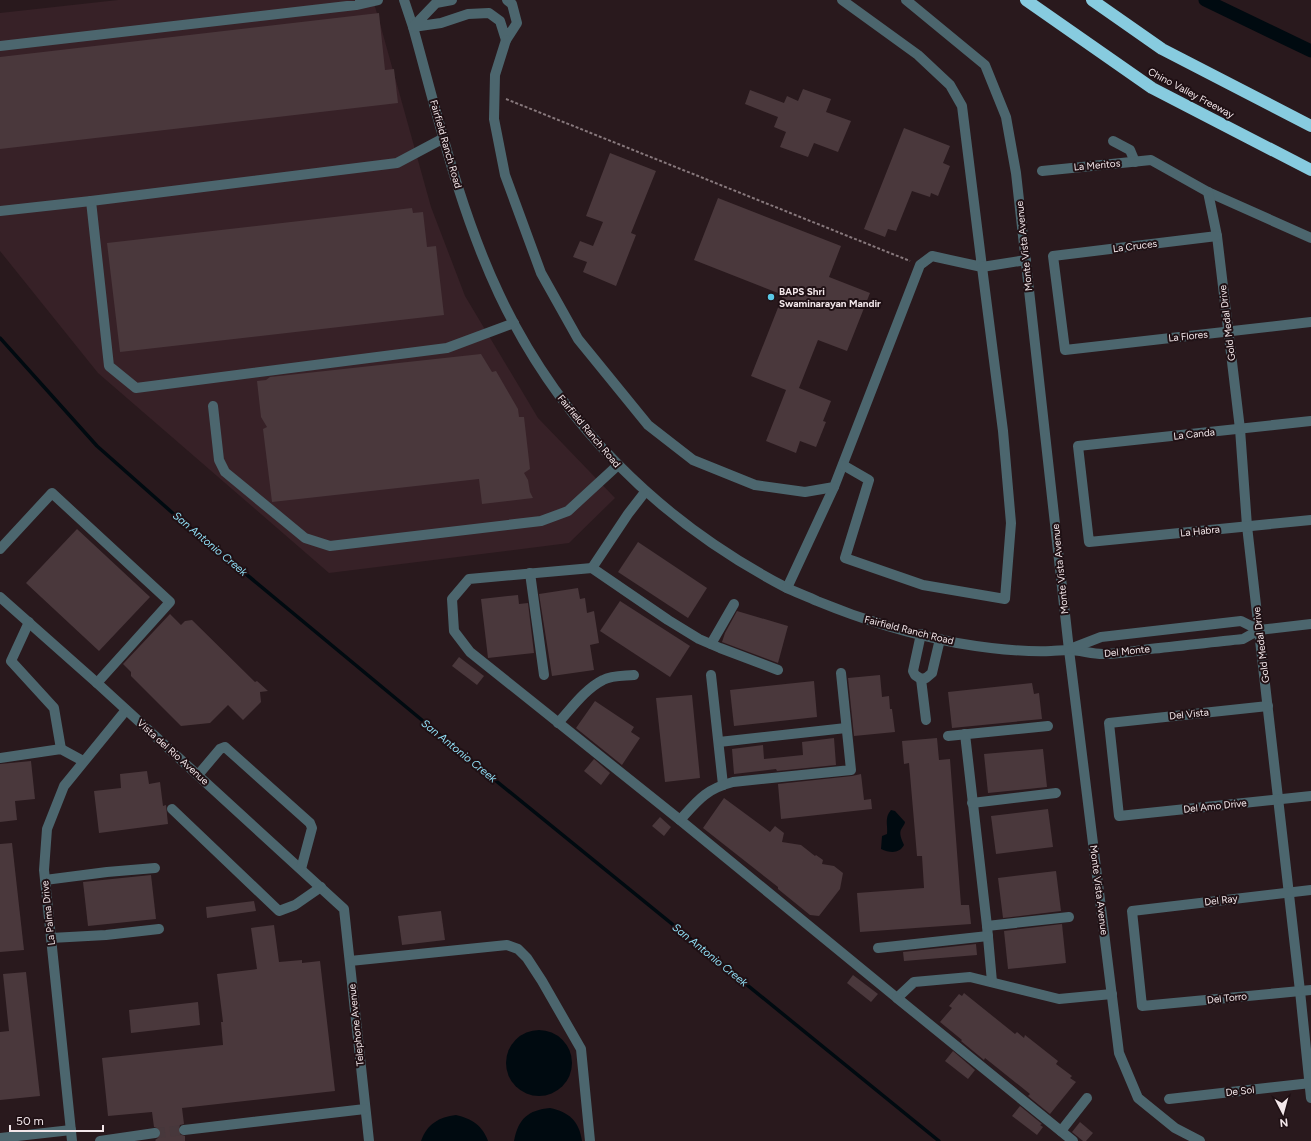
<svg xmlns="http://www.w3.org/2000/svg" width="1311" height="1141" viewBox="0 0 1311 1141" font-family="Figtree,sans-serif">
  <rect width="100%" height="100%" fill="#29191d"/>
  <path fill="#372127" d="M118 0H373L379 20 431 207 465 296 538 418 615 498 569 543 329 573 98 373 0 251V13Z"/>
  <g fill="#000a10">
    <path d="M891 810 895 811 905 822C905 824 903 826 902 828 898 833 902 840 904 845 899 854 890 853 881 849L882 836 887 834C888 825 884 818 891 810Z"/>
    <circle cx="539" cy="1063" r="33"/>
    <path d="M550 1108C569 1112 579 1121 582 1141H514C518 1119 528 1110 550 1108Z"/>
    <path d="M456 1115C472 1119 482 1125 488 1141H421C427 1124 439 1117 456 1115Z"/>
  </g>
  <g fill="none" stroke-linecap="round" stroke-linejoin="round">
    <path stroke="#000a10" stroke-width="3.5" d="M0 338 97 446 176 516 452 745 939 1141"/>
    <path stroke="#000a10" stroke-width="13" d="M1205 0 1311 51"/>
  </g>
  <g fill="#4a383c">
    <path d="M379 13 385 70 394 69 398 103 0 149V57Z"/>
    <path d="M803 89 831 99 826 112 851 121 838 152 814 143 808 157 780 147 786 132 774 127 778 117 745 104 750 90 784 103 787 96 798 101Z"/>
    <path d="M904 128 950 146 943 163 950 166 938 196 931 193 930 197 912 191 896 231 888 229 885 237 864 229Z"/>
    <path d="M610 153 656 171 631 233 636 235 616 286 583 272 587 262 573 257 580 241 593 246 603 222 586 216Z"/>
    <path d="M718 198 841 246 829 277 870 293 847 351 818 340 799 388 831 401 823 421 826 422 816 447 800 441 796 453 766 441 786 390 751 376 783 295 694 260Z"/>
    <path d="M412 208 413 213 423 212 427 247 436 246 444 315 120 352 107 243Z"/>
    <path d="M481 354 492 372 496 371 518 409 519 417H524L530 469 524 473 528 480 530 492 533 498 482 504 479 479 272 502 263 429 267 427 261 417 257 381 266 380 270 377Z"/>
    <path d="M77 529 150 597 99 651 26 583Z"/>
    <path d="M638 542 707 588 688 618 618 572Z"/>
    <path d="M578 588 580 599 585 598 587 613 594 611 599 643 590 645 594 670 552 676 539 594Z"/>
    <path d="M518 595 519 604 528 603 534 653 488 658 481 599Z"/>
    <path d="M620 601 690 646 670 677 600 631Z"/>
    <path d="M737 611 788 626 778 663 722 642 725 633Z"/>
    <path d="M170 614 181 625 185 621 192 620 255 682 257 681 268 691 260 692 261 702 243 720 228 705 210 723 181 726 131 676V672L123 664Z"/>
    <path d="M459 657 484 676 477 685 452 666Z"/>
    <path d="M880 675 882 697 889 696 890 709H892L895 732 854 736 848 678Z"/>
    <path d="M814 681 817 717 734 726 730 690Z"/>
    <path d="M1032 683 1034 694 1039 693 1042 719 952 728 948 692Z"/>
    <path d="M692 695 700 778 665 782 656 698Z"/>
    <path d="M595 701 634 727 631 732 640 738 622 765 576 728Z"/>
    <path d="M834 738 836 765 777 771 776 769 734 774 732 749 763 745 764 759 803 755 802 742Z"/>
    <path d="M937 738 939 760 950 759 961 905H969L971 924 860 932 857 893 924 888 922 856H917L909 763 904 764 902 741Z"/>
    <path d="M1043 749 1047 787 988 793 984 754Z"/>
    <path d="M594 759 610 773 601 785 584 771Z"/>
    <path d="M31 761 35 799 15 801 17 820 0 822V764Z"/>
    <path d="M147 771 149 784 160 782 163 806 166 805 168 824 99 833 94 791 121 788 120 774Z"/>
    <path d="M861 774 864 800 871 799 872 809 781 819 778 784 852 776Z"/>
    <path d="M724 798 770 832 775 826 784 833 782 842 801 845 815 856 816 855 823 860 822 864 834 866 843 873 840 889 819 916 810 915 778 889V887L703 828Z"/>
    <path d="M1048 809 1053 847 996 854 991 816Z"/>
    <path d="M660 817 671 827 664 836 652 826Z"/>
    <path d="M12 843 24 950 0 952V844Z"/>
    <path d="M1056 871 1061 911 1003 918 998 878Z"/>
    <path d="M151 875 156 919 88 926 83 882Z"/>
    <path d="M254 901 256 911 207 918 206 907Z"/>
    <path d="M441 911 445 940 402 945 398 916Z"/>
    <path d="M1062 924 1066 963 1008 969 1004 931Z"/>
    <path d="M274 925 279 962 302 960V963L320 961 335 1091 182 1108 184 1124 180 1125 178 1130 179 1134 185 1136V1141H156L155 1140 161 1136V1132L160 1129 154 1127 152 1112 108 1116 102 1058 223 1045 221 1022H223L217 974 257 969 251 928Z"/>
    <path d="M976 944 977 955 904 961 903 952Z"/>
    <path d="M26 972 40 1096 0 1100V1032L9 1031 3 974Z"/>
    <path d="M853 975 878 994 871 1002 847 983Z"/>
    <path d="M964 993 1015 1034 1017 1032 1024 1038 1025 1035 1058 1061 1056 1064 1072 1076 1070 1078 1076 1082 1050 1114 1028 1096 1030 1094 985 1058 984 1060 961 1041 962 1040 940 1022 952 1008 949 1006 959 994 962 996Z"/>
    <path d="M198 1002 200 1025 131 1033 129 1010Z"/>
    <path d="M953 1051 975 1070 968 1079 945 1061Z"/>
    <path d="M1020 1106 1042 1124 1040 1125 1043 1127 1037 1135 1012 1116Z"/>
    <path d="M1080 1122 1093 1133 1086 1141H1083L1072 1132Z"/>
  </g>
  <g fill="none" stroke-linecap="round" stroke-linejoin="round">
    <path stroke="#47383c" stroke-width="10" stroke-dasharray="10 5" stroke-linecap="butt" d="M155 1133 184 1130"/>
    <path stroke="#87787c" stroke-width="2" stroke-dasharray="3 2" stroke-linecap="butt" d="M506 99 910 261"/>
    <g stroke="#4c666e" stroke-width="10">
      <path d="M404 0 413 27C438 117 459 209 499 294 560 423 659 521 785 587 795 592 806 596 817 601 863 620 909 634 957 643 986 648 1022 652 1051 651 1056 651 1062 650 1068 650 1080 650 1091 654 1103 654 1118 654 1134 651 1150 649 1181 646 1212 642 1243 639L1259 630 1311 624"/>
      <path d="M452 0 436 3 413 27 441 23 468 14 489 13 500 21 506 40 517 23 512 4 507 0"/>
      <path d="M906 0 985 65 1006 117 1016 173 1069 650 1119 1053 1138 1098 1175 1128 1200 1141"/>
      <path d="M506 40 495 75 494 119 505 175 541 273 578 339 648 425 693 460 755 485 805 492 834 487 920 265 932 256 982 267 962 106 950 85 918 55 842 0"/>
      <path d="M0 46 356 5 378 0"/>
      <path d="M444 138 397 163 91 201 109 366 136 388 447 348 514 323"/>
      <path d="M1113 141 1130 150 1135 162"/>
      <path d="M1042 171 1151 160 1208 192 1311 238"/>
      <path d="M1208 192 1217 236 1240 429 1247 526 1300 991 1311 1098"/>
      <path d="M0 211 91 201"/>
      <path d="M1217 236 1053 256 1065 350 1311 322"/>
      <path d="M213 406 219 460 225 472 305 538 330 546 541 521 568 511 618 465"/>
      <path d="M1311 421 1078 446 1089 542 1311 520"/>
      <path d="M843 465 869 480 845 558 923 585 1005 599 1011 523 1003 431 982 267 1026 260"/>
      <path d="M0 549 52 493 170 602 97 683"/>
      <path d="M592 568 628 514 645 492"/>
      <path d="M530 573 544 675"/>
      <path d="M787 588 834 487"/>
      <path d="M0 597 97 683 344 909 369 1141"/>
      <path d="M29 622 11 661 54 708 61 749"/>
      <path d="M921 634 913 671 915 675 921 679 926 678 932 673 940 639"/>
      <path d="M711 644 734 604"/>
      <path d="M1070 649 1101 637 1241 621 1259 630"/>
      <path d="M778 670 720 648 699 639 668 620 592 568 469 579 452 599 454 631 470 652 680 820 897 998 914 982 970 977 1059 999 1112 994"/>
      <path d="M711 675 723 785"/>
      <path d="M921 679 926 720"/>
      <path d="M1268 706 1109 723 1119 816 1311 796"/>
      <path d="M558 723C571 709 585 689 603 680 612 675 624 676 634 675"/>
      <path d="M965 734 987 926 992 982"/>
      <path d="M948 736 1048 726"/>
      <path d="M719 742 846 728"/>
      <path d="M0 758 61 749 83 761"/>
      <path d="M198 775 220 749 225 747 310 823 312 828 301 869"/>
      <path d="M972 803 1056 793"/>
      <path d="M172 809 279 911 295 905 321 887"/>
      <path d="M680 820C698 800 706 789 733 782L851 770 841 673"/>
      <path d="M45 880 107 872 155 868"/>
      <path d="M1311 890 1132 911 1142 1006 1311 990"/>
      <path d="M987 926 1069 917"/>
      <path d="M51 938 106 935 159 929"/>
      <path d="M878 948 988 936"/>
      <path d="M350 961 507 945 518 949 527 958 542 981 581 1049 590 1141"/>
      <path d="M897 998 1073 1141"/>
      <path d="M1169 1099 1311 1083"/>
      <path d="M184 1130 365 1109"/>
      <path d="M1061 1131 1087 1098"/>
      <path d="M0 1138 71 1130"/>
      <path d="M72 1141 44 870 47 829 64 786 126 710"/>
      <path d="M100 1141 155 1133"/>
    </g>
    <g stroke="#87cbdf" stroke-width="12">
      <path d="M1026 0 1152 88 1311 170"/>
      <path d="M1092 0 1162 49 1311 126"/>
    </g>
  </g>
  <circle fill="#5ac8e6" stroke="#1f1014" stroke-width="1.5" cx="771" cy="297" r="4"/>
  <g text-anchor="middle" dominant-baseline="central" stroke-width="4" stroke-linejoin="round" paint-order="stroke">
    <g font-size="10" fill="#f3e7ea" stroke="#1f1014">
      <text transform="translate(1191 93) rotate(28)">Chino Valley Freeway</text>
      <text transform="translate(446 144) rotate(74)">Fairfield Ranch Road</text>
      <text transform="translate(1097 165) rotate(-5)">La Meritos</text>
      <text transform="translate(1024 246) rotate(-96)">Monte Vista Avenue</text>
      <text transform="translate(1135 246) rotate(-7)">La Cruces</text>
      <text transform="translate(1227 323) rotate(-97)">Gold Medal Drive</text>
      <text transform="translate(1188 336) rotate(-6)">La Flores</text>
      <text transform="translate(589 431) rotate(50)">Fairfield Ranch Road</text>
      <text transform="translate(1194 434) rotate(-6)">La Canda</text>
      <text transform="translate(1200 531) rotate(-6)">La Habra</text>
      <text transform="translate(1060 569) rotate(-96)">Monte Vista Avenue</text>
      <text transform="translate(909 630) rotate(14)">Fairfield Ranch Road</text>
      <text transform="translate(1261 645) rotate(-97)">Gold Medal Drive</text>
      <text transform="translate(1127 651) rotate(-6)">Del Monte</text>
      <text transform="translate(1189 714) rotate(-6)">Del Vista</text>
      <text transform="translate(173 752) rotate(42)">Vista del Rio Avenue</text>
      <text transform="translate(1215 806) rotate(-6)">Del Amo Drive</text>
      <text transform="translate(1099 890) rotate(83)">Monte Vista Avenue</text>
      <text transform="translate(1221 900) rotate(-7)">Del Ray</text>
      <text transform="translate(48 913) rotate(-96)">La Palma Drive</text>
      <text transform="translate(1227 998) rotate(-6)">Del Torro</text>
      <text transform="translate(356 1025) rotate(-96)">Telephone Avenue</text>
      <text transform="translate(1240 1091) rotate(-6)">De Sol</text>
    </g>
    <g font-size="10" font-weight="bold" fill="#f3e7ea" stroke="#1f1014" text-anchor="start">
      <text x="779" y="291">BAPS Shri<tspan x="779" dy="12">Swaminarayan Mandir</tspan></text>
    </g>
    <g font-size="11" font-style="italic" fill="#91dff6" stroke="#1f1014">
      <text transform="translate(210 544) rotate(40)">San Antonio Creek</text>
      <text transform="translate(459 751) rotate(39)">San Antonio Creek</text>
      <text transform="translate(710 955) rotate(39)">San Antonio Creek</text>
    </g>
  </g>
  <g transform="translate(1283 1113) rotate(174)" stroke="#1f1014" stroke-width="3" paint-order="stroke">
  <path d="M0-3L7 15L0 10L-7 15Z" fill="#f3e7ea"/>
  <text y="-6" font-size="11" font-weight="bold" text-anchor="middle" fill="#f3e7ea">N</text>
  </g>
  <path d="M10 1125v6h93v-6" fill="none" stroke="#f3e7ea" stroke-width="2"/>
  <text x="16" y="1125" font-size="12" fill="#f3e7ea" stroke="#1f1014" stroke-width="3" paint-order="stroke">50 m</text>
</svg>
